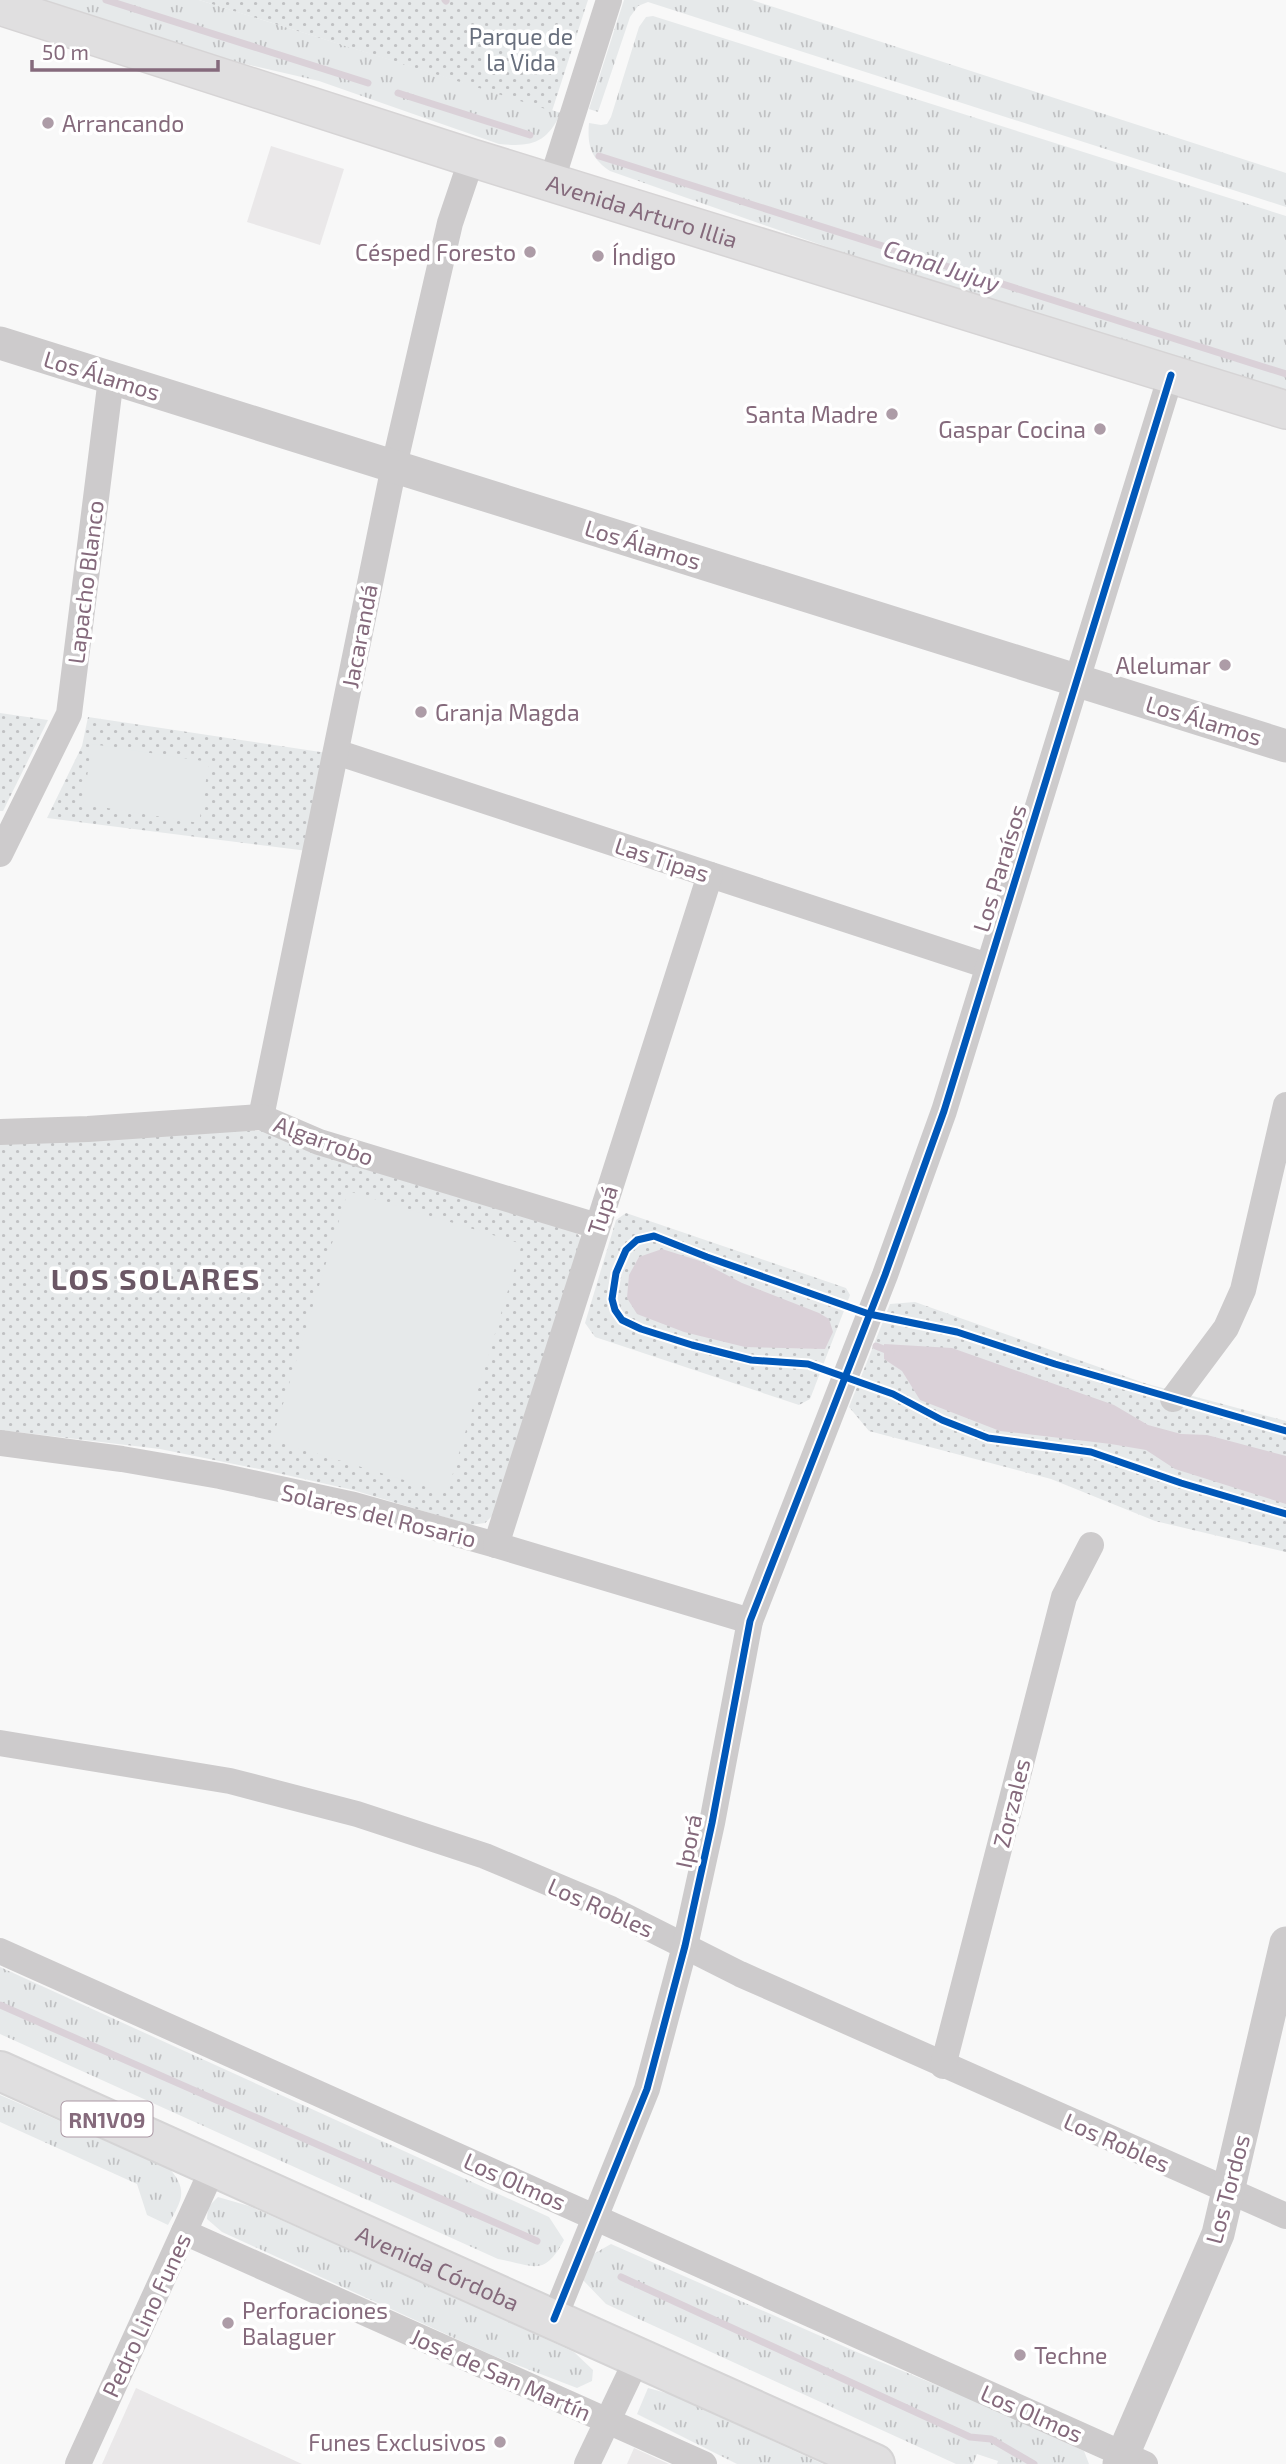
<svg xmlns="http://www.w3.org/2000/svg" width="1286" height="2464" viewBox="0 0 1286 2464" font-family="'Exo 2',sans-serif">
  <defs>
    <pattern id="grass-tufts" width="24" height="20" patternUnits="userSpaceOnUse" patternTransform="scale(1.75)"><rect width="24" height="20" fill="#e6e9ea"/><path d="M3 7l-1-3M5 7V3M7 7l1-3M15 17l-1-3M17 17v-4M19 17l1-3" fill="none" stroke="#c0c1c3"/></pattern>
    <pattern id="park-dots" width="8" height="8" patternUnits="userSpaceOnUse" patternTransform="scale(1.75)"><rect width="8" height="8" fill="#e6e9ea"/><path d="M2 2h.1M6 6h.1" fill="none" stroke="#c0c1c3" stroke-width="1.8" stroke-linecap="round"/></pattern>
  </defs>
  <rect width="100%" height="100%" fill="#f8f8f8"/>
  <g fill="#eae8e9">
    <path d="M271 146 344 169 320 245 247 222Z"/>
    <path d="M136 2388 302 2464H102Z"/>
    <path d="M634 2448 669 2464H627Z"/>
  </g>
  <g fill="url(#grass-tufts)">
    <path d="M38 0H199L561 113C546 144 531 147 499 144L319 81 232 61Z"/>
    <path d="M624 0H752L1286 173V207L648 2 638 6 630 17 598 112 589 109Z"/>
    <path d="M653 16 1286 216V393L870 262 610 171C591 158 587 146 589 123L601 125 607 124 611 117 639 27 646 17Z"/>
    <path d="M0 1967 549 2217 564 2240C544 2277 535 2266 498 2259L0 2034Z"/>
    <path d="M0 2095 170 2169C189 2192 181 2201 168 2225L147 2215 137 2184 0 2122Z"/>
    <path d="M218 2197 249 2206 402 2273 574 2352 593 2370 592 2381 577 2388 494 2356 222 2232 207 2219 208 2207Z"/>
    <path d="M611 2244 859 2353 997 2410 1084 2451 1089 2464H997L998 2461 977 2454 973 2464H956L606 2304 582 2279 590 2256Z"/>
    <path d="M648 2388 670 2394 823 2464H737L637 2414Z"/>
  </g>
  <g fill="url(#park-dots)">
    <path d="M199 0H588L552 111Z"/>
    <path d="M0 713 48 720 3 811H0Z"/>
    <path d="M88 717 327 753 308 851 47 818 82 746Z"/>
    <path d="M231 1130 263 1131 573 1229 580 1237V1249L497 1511 485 1523 470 1525 353 1490 264 1470 160 1449 0 1430V1143Z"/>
    <path d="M626 1213 846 1288 850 1295 810 1399 799 1405 595 1337 585 1323 616 1220Z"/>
    <path d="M915 1302 1144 1383 1286 1421V1552L1155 1521 1051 1479 869 1431 849 1407 890 1304Z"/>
  </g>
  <g fill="#e6e9ea">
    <path d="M92 744 209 762 199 823 83 804Z"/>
    <path d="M348 1191 522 1244 447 1493 272 1440Z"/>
  </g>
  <g fill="#dad1d8">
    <path d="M662 1249 700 1261 742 1283 819 1313 829 1319 833 1332 825 1349 745 1347 684 1332 637 1314 627 1298 629 1275 639 1257Z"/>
    <path d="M884 1344 952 1348 1114 1405 1148 1425 1181 1434 1207 1435 1286 1456V1504L1175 1469 1146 1450 1111 1444 1000 1431 920 1400 902 1371 884 1359Z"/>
  </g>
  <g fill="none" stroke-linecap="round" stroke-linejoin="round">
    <g stroke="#dad1d8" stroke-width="7">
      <path d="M106 0 368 83"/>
      <path d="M445 0 446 1"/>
      <path d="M398 93 530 135"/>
      <path d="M599 156 1286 374"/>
      <path d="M876 1346 891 1352"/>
      <path d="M0 2005 537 2241"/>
      <path d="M621 2277 970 2437 991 2439 1034 2464"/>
    </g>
    <g stroke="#d6d4d5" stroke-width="40">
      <g id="secondary">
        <path id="s1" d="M0 6 472 158 1286 410"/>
      </g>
    </g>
    <g stroke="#d5d4d5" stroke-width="42">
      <g id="primary">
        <path id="s2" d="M0 2071 875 2464"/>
      </g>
    </g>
    <g stroke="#cdcbcc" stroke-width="26">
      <path d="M551 183 609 0"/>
      <path d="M336 752 988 966"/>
      <path d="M0 854 69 714 111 378"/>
      <path d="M261 1117 394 466 450 223 472 158"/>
      <path d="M0 1132 88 1129 261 1117 319 1142 597 1226"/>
      <path d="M1173 1399 1226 1328 1243 1290 1286 1105"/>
      <path d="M0 1443 122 1459 220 1476 354 1505 496 1545 750 1621"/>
      <path d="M496 1545 710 875"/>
      <path d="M0 1743 230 1781 357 1814 485 1856 611 1909 740 1974 1286 2216"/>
      <path d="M0 1951 1145 2464"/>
      <path d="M943 2066 1064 1597 1091 1545"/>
      <path d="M184 2232 704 2464"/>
      <path d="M554 2319 647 2089 685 1946 712 1823 750 1621 885 1275 944 1111 1171 375"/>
      <path d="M78 2464 214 2166"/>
      <path d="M587 2464 638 2357"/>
    </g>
    <g stroke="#cdcbcc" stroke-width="33">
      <path d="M0 343 1286 746"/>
      <path d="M1119 2464 1218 2234 1286 1943"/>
    </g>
    <use href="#secondary" stroke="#e0dfe0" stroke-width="37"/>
    <use href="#primary" stroke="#e0dfe0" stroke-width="38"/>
    <g stroke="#fff" stroke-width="11">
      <g id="cycleway">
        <path d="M1286 1431 1055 1364 957 1332 869 1314 707 1257 654 1236 637 1240 626 1250 616 1273 612 1299 615 1310 622 1320 641 1329 692 1345 751 1360 808 1364 893 1394 942 1420 988 1438 1091 1452 1181 1483 1286 1514"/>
        <path d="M554 2319 647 2089 685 1946 712 1823 750 1621 885 1275 944 1111 1171 375"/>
      </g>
    </g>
    <use href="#cycleway" stroke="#0057b8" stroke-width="7"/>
  </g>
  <g fill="#ad9ca7" stroke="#fff" stroke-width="2.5">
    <circle cx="48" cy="123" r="7"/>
    <circle cx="530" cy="252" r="7"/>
    <circle cx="598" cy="256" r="7"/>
    <circle cx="892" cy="414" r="7"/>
    <circle cx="1100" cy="429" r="7"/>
    <circle cx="1225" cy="665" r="7"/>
    <circle cx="421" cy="712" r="7"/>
    <circle cx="228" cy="2323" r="7"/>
    <circle cx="1020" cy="2355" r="7"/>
    <circle cx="500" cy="2442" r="7"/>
  </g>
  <g text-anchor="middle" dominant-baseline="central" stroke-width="7" stroke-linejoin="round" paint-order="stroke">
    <rect fill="#fff" stroke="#aa97a3" stroke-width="2" x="61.5" y="2101.5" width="91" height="35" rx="5"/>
    <g font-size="21" font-weight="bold" fill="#856a7c">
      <text x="107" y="2119">RN1V09</text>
    </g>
    <g font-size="23" fill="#686f7d" stroke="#fff">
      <text x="521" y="36">Parque de<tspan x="521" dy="26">la Vida</tspan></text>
    </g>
    <g font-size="23" fill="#856a7c" stroke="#fff" text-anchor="start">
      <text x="62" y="123">Arrancando</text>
      <text x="516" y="252" text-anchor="end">Césped Foresto</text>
      <text x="612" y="256">Índigo</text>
      <text x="878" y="414" text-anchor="end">Santa Madre</text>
      <text x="1086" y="429" text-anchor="end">Gaspar Cocina</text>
      <text x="1211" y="665" text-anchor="end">Alelumar</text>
      <text x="435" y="712">Granja Magda</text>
      <text x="242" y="2310">Perforaciones<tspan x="242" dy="26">Balaguer</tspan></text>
      <text x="1034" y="2355">Techne</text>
      <text x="486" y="2442" text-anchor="end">Funes Exclusivos</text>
    </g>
    <g font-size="23" fill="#856a7c" stroke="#fff">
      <text stroke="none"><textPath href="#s1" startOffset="674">Avenida Arturo Illia</textPath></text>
      <text transform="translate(102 375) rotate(17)">Los Álamos</text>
      <text transform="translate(643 544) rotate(17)">Los Álamos</text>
      <text transform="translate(85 582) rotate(-83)">Lapacho Blanco</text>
      <text transform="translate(359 636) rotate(-79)">Jacarandá</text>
      <text transform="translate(1204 720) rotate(17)">Los Álamos</text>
      <text transform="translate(662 859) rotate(18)">Las Tipas</text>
      <text transform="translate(999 868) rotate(-73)">Los Paraísos</text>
      <text transform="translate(324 1140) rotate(20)">Algarrobo</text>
      <text transform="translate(602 1210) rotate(-72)">Tupá</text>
      <text transform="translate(379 1515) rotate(14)">Solares del Rosario</text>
      <text transform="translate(1011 1803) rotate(-76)">Zorzales</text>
      <text transform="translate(688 1841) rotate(-78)">Iporá</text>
      <text transform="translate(601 1907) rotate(24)">Los Robles</text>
      <text transform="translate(1117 2142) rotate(24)">Los Robles</text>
      <text transform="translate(515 2181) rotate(24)">Los Olmos</text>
      <text transform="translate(1227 2189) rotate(-75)">Los Tordos</text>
      <text stroke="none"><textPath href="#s2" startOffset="480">Avenida Córdoba</textPath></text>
      <text transform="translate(146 2315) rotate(-65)">Pedro Lino Funes</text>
      <text transform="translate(501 2374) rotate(24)">José de San Martín</text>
      <text transform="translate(1032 2413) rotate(24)">Los Olmos</text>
    </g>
    <g font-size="24" font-style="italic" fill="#876b83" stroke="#fff">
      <text transform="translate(942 265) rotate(18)">Canal Jujuy</text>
    </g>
    <g font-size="30" font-weight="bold" letter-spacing="2" fill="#6b5765" stroke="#fff">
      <text x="156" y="1278">LOS SOLARES</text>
    </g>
  </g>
  <path d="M32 60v10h186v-10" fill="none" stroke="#856a7c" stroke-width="3.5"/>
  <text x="42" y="60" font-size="21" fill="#856a7c" stroke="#ffffff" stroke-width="5" paint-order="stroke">50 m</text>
</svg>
